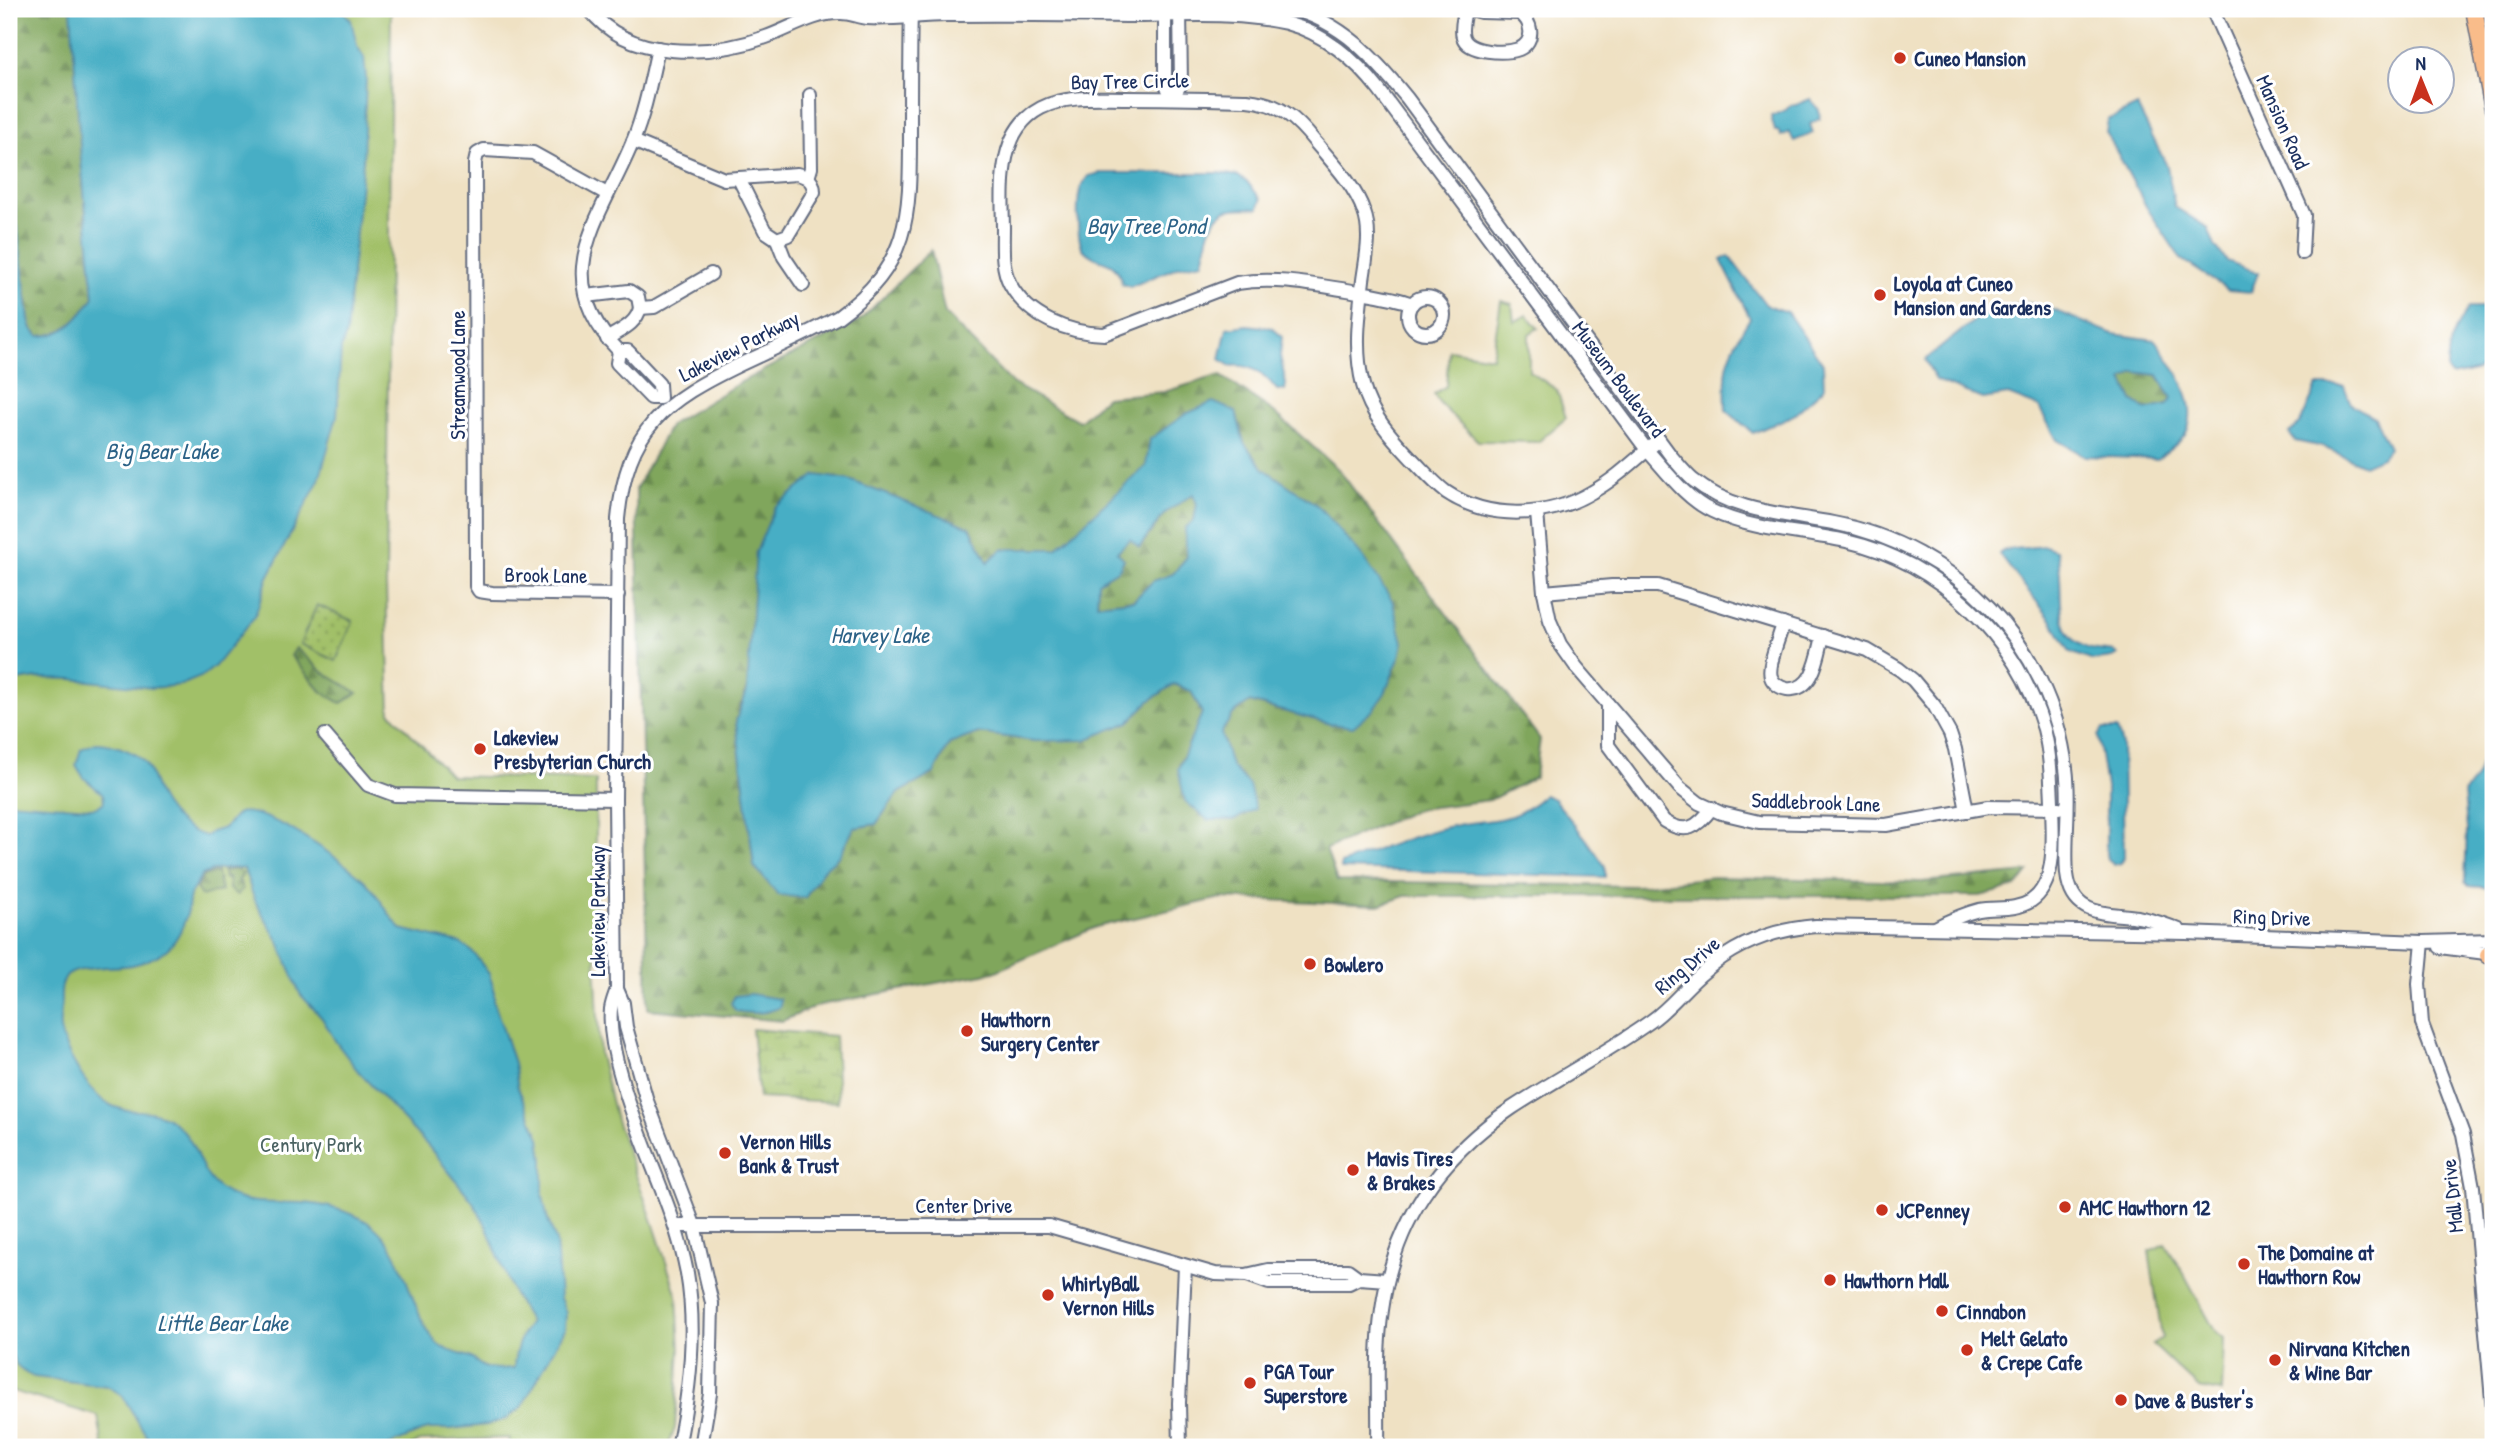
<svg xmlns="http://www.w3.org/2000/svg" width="2502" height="1456" viewBox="0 0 2502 1456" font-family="'Patrick Hand',sans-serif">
  <defs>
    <pattern id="forest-firs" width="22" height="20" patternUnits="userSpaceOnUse" patternTransform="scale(1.75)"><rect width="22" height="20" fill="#80a65c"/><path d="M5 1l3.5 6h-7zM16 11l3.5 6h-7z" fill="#68884f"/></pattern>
    <pattern id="wetland-marsh" width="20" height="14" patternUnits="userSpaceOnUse" patternTransform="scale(1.75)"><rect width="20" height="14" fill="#a1c068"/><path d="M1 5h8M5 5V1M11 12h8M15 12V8" fill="none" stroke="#829c59"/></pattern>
    <pattern id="garden-dots" width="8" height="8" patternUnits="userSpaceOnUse" patternTransform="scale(1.75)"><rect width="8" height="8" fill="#a1c068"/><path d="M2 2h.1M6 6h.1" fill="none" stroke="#829c59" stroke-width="1.8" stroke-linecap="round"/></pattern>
  </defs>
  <rect width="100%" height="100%" fill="#fff"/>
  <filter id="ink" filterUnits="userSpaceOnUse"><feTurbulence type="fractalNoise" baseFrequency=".0143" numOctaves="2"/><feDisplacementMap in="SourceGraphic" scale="14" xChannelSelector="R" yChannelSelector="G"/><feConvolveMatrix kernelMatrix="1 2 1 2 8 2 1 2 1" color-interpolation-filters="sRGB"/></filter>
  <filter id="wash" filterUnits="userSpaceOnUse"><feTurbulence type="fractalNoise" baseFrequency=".00686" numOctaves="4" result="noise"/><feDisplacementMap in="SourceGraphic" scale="28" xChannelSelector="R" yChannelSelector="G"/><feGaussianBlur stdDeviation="1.57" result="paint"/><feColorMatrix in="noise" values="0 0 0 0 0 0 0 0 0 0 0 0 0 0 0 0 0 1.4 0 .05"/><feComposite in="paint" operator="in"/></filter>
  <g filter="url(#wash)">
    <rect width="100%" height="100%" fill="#efe1c3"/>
    <g fill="#a1c068" stroke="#5e7863" stroke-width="2">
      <path d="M9 9H391L386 586 390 712 451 776 596 780V978L600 1055 616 1120 653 1222 677 1296 680 1349 675 1428 668 1447H508L510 1438 420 1441 409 1447H103L98 1416 9 1390Z"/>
      <path d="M1501 301 1512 304 1514 322 1527 315 1538 328 1529 334V371L1557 390 1566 418 1538 442 1478 441 1439 403 1434 394 1446 386 1449 350 1492 357Z"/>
      <path d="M2165 1244 2183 1272 2216 1333 2224 1338 2222 1392 2199 1388 2152 1344 2162 1338 2149 1251Z"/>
    </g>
    <g fill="url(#forest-firs)" stroke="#4e6a5d" stroke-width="2" fill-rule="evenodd">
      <path d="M9 9H72L81 159 94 297C80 317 65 337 38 336L32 329 29 320 9 160Z"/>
      <path d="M931 250 945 314 1012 383 1079 421 1106 397 1164 392 1220 375 1274 412 1339 470 1540 739 1535 777 1490 800 1418 809 1326 849 1337 881 1636 886 1713 877 1922 882 2028 872 2016 887 1980 896H1405L1379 905 1221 898 1096 927 994 972 820 1005 782 1021 648 1009 636 488 670 425 739 383 860 320ZM1236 412 1244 443 1264 469 1318 506 1331 724 1249 702 1233 714 1221 733 1231 766 1248 785 1194 734 1202 713 1191 691 1174 684 1148 702 1129 722 1035 741 978 733 949 744 934 773 897 794 876 824 854 828 839 856 823 869 805 898 754 866 736 721 816 475 849 480 969 527 988 562 1002 549H1057L1146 466Z"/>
      <path d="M2135 372 2157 375 2173 398 2168 405 2146 410 2133 401 2123 380Z"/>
      <path d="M1193 493 1197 504 1194 522 1185 529 1187 557 1173 574 1153 581 1134 600 1097 604 1098 582 1119 569 1124 559 1117 552 1130 538 1140 547 1165 513Z"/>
      <path d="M296 648 323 672 358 693 341 703 322 692 291 656Z"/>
      <path d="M235 869 243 874 239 880 243 889 237 895 229 889 228 878 224 879 223 871Z"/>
      <path d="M217 872 221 891 201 896 196 888 203 876Z"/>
    </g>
    <path fill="url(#wetland-marsh)" stroke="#5e7863" stroke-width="2" d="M752 1029 835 1036 838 1102 759 1098Z"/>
    <path fill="url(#garden-dots)" stroke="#5e7863" stroke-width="2" d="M317 605 353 621 336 661 300 644Z"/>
    <g fill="#46aec5" stroke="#306e92" stroke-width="2" fill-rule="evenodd">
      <path d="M71 9H341L351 20 357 46 364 57 366 78 363 161 346 334 341 349 337 416 319 480 268 577 255 616 215 666 203 676 181 685 152 688 72 679 38 678 9 682V350L14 349 17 324 9 221V160L29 320 32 329 39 336C64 337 81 317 94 297L81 159Z"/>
      <path d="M1810 99 1819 110 1820 119 1810 124 1813 133 1794 141 1789 132 1781 136 1778 131H1775L1771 116 1786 110 1791 105H1796Z"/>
      <path d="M2137 106 2167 166 2175 207 2208 228 2215 246 2227 261 2258 273 2251 292 2228 290 2181 259 2147 208 2106 132 2108 120Z"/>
      <path d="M1100 173H1219L1238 176 1248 183 1261 199 1259 208C1250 209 1233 207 1225 211 1208 220 1207 245 1203 262L1177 267 1130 287 1122 284C1117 255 1099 266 1084 250 1076 241 1077 202 1080 190 1081 185 1085 181 1088 176Z"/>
      <path d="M1729 256 1766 305 1787 312 1823 364 1824 388 1794 415 1753 433 1726 410C1724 366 1726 356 1750 318L1721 260Z"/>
      <path d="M2024 302 2048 308 2113 334 2155 340C2173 364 2201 403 2186 433 2181 443 2166 452 2157 459L2085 456 2057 440 2039 407 2008 395 1983 399 1936 380 1925 360 1985 312ZM2135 372 2158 375 2172 398 2168 405 2146 410 2133 401 2123 380Z"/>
      <path d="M2469 307H2484C2491 324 2501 357 2479 369 2471 373 2460 374 2451 376L2447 371C2447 348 2455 326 2469 307Z"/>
      <path d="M1247 325 1273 328 1282 337 1280 356 1286 384 1285 390H1277C1265 374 1250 363 1230 366L1220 359 1227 328Z"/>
      <path d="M2317 386H2344L2351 404 2375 418 2389 448 2382 457 2364 465 2323 447 2295 441 2289 433 2300 424Z"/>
      <path d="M1213 402 1236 412 1244 443 1264 469 1318 506 1363 557 1392 600 1403 642 1400 656 1385 693 1373 710 1353 727 1331 724 1250 702 1233 714 1221 733 1231 766 1249 785 1255 809 1234 820H1208L1185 801 1178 769 1202 713 1191 691 1174 684 1148 702 1129 722 1085 740 1035 741 978 733 949 744 934 773 897 794 876 824 854 828 839 856 823 870 805 898 778 895 754 866 736 721 747 691 756 552 775 507 816 475 849 480 970 527 988 562 1002 549H1056L1146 466 1150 439 1186 414ZM1193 494 1197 504 1194 521 1185 528 1187 557 1173 574 1153 581 1134 600 1097 604 1098 582 1119 569 1124 559 1117 552 1130 539 1139 547 1165 513Z"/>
      <path d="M2045 546 2056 550C2067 579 2049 630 2083 646 2092 651 2105 650 2115 652L2118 655C2111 661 2101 658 2093 661L2070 652 2052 621 1999 554 2003 550Z"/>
      <path d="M2103 729H2117L2122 745 2124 857 2121 863 2114 865 2107 859 2106 854V787L2098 736Z"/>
      <path d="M2493 730V888L2469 886 2465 882 2467 830 2464 792C2487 771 2477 750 2493 730Z"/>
      <path d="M96 743C110 743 132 750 142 760 150 767 153 780 156 789 164 811 184 831 206 836L211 832 224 828 238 813C266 806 344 861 365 881 379 895 387 914 401 929L460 943 473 952 489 974 494 989V1002L514 1063 518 1088 540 1138 543 1160V1195L547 1217 556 1241 560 1298 566 1313 565 1329 522 1407 506 1419 487 1425 451 1429H428L385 1447H146L149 1440 122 1395 107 1386 34 1377C16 1369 16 1365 9 1349V802L90 808 97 807 104 802 103 794 84 778 76 765 81 749ZM231 868 244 869 255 901 279 942 300 994 322 1018 336 1042 358 1071 429 1147 471 1199 485 1223 514 1295 530 1322C519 1338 515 1350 514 1368 506 1368 495 1370 487 1368 481 1367 475 1360 469 1357 458 1353 444 1351 436 1342 407 1308 408 1250 369 1223 352 1212 324 1204 303 1203 280 1202 253 1206 230 1195 197 1179 202 1150 181 1129 156 1102 134 1118 108 1104 89 1093 64 1050 60 1029 59 1021 61 1011 61 1003 61 994 60 985 66 977 74 966 117 968 132 965 143 963 157 957 166 950 176 942 183 927 187 914 189 908 188 899 191 893 194 887 198 882 201 875L215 870Z"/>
      <path d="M1544 795 1554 799 1587 840 1605 866V877L1341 869V864C1375 851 1408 837 1443 828 1485 816 1508 829 1544 795Z"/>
      <path d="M750 994 780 999V1007C765 1014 752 1014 736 1011L731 1003 735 996Z"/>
    </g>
  </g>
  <g filter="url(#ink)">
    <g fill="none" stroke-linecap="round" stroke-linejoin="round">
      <g stroke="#656d81" stroke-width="16">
        <g id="minor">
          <path d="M589 9C628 61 710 57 766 37 789 29 815 12 841 13 850 13 858 17 867 18 893 20 920 15 947 15 1007 14 1067 15 1127 16 1179 16 1235 11 1286 23 1324 33 1356 60 1379 90L1647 450C1666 471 1686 499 1712 511 1753 531 1801 531 1846 541 1939 562 2017 637 2044 729 2050 753 2051 777 2052 802 2052 832 2059 882 2031 901 2015 911 1997 907 1979 910 1963 914 1950 920 1935 928"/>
          <path d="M1165 9V82L1172 98"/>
          <path d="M1290 9C1342 21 1375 59 1407 98L1671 456C1678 464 1685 473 1693 480 1732 512 1785 514 1833 523 1955 546 2051 644 2066 768 2071 803 2064 839 2067 874 2072 917 2104 912 2138 917 2152 920 2166 924 2179 930"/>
          <path d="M1465 9C1464 17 1460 29 1463 37 1468 53 1505 54 1519 49 1536 41 1532 21 1519 13L1481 12 1470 9"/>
          <path d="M2212 9 2304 215 2302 253"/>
          <path d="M1172 98 1181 84 1180 9"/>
          <path d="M633 141 724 179 797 174C807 176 814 181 814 192L788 235 777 239 765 231 739 179"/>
          <path d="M808 178 811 168 810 95"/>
          <path d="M607 194 533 153 484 150 477 154 475 163 476 575V586L479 591 492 593 618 595"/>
          <path d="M777 239 784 257 803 285"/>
          <path d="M586 296 629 291 638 297 640 308"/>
          <circle cx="1426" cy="315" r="18"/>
          <path d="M1412 304C1391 296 1369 294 1347 290 1310 284 1274 277 1237 283L1104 334C1069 333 1028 318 1010 284 1001 267 1003 246 1003 227 1002 186 998 130 1041 108 1066 95 1098 98 1125 98 1166 98 1206 99 1247 100 1280 103 1296 118 1316 143 1334 164 1355 186 1364 212 1372 233 1366 258 1363 280 1359 316 1354 350 1363 385 1370 414 1392 438 1412 459 1423 470 1434 483 1446 492 1489 521 1549 518 1592 492 1616 479 1637 458 1659 440"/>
          <path d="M640 308 654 307 711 274"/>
          <path d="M607 339C620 330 636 325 640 308"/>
          <path d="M619 351 617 363 651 398H660L659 384 628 351H619C545 275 602 218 633 141 645 112 651 79 658 48"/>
          <path d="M1537 513 1544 592 1550 621 1560 644 1577 668 1680 788 1699 803 1721 813 1759 822 1886 825 1988 807 2059 808"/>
          <path d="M1544 592 1612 586H1658L1867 650 1899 669 1913 680 1934 705 1950 734 1955 749 1967 811"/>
          <path d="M1783 624C1780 636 1767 665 1771 677 1773 683 1780 688 1787 689 1814 692 1818 656 1823 636"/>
          <path d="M1608 704V745L1664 821C1686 835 1697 828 1712 808"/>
          <path d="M325 735 368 785 395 795 615 799"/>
          <path d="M2423 942 2419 984 2422 1024 2463 1134 2473 1187 2493 1411"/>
          <path d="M2440 947 2493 954"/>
          <path d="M617 989 623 1003 626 1027 647 1101 694 1225 712 1303 710 1394 701 1447"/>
          <path d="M675 1226H1049L1215 1274 1246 1275 1268 1270H1348L1359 1278"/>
          <path d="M1247 1275 1269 1283H1349L1359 1278 1387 1280"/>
          <path d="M678 1447C690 1391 697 1330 687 1273 674 1205 639 1144 621 1077 615 1056 609 1032 611 1009 612 1002 615 995 617 989L615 799 618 519C627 428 664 401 741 364 774 349 806 334 838 317 911 264 910 215 910 132 910 91 910 50 911 9"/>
          <path d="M1180 1447 1179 1403 1185 1266"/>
          <path d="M1378 1447C1379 1402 1375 1355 1382 1310 1394 1222 1439 1157 1512 1108 1558 1078 1606 1053 1651 1021 1671 1007 1686 986 1705 971 1736 944 1775 929 1816 926L2186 933 2423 942 2493 940"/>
        </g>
      </g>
      <g stroke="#656d81" stroke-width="19">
        <g id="major">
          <path d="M2474 9 2493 109"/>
          <path d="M2488 955H2493"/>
        </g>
      </g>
      <use href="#minor" stroke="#fff" stroke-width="12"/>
      <use href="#major" stroke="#f9bc8a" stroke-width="16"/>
    </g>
  </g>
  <g fill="#c8321e" stroke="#fff" stroke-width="2.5">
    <circle cx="1900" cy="58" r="7"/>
    <circle cx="1880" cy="295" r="7"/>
    <circle cx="480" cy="749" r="7"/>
    <circle cx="1310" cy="964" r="7"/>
    <circle cx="967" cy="1031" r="7"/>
    <circle cx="725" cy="1153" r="7"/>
    <circle cx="1353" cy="1170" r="7"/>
    <circle cx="2065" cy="1207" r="7"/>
    <circle cx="1882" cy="1210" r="7"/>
    <circle cx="2244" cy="1264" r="7"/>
    <circle cx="1830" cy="1280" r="7"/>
    <circle cx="1048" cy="1295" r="7"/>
    <circle cx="1942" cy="1311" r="7"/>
    <circle cx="1967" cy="1350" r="7"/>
    <circle cx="2275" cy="1360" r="7"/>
    <circle cx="1250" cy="1383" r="7"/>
    <circle cx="2121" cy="1400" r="7"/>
  </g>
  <g text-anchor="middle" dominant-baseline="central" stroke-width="6" stroke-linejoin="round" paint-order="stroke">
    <g font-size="21" font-weight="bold" fill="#1b2f5e" stroke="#fff" text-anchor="start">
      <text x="1914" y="58">Cuneo Mansion</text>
      <text x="1894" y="283">Loyola at Cuneo<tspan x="1894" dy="24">Mansion and Gardens</tspan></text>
      <text x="494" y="737">Lakeview<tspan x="494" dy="24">Presbyterian Church</tspan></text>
      <text x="1324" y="964">Bowlero</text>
      <text x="981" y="1019">Hawthorn<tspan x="981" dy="24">Surgery Center</tspan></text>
      <text x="739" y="1141">Vernon Hills<tspan x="739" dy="24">Bank &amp; Trust</tspan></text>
      <text x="1367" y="1158">Mavis Tires<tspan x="1367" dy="24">&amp; Brakes</tspan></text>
      <text x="2079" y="1207">AMC Hawthorn 12</text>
      <text x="1896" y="1210">JCPenney</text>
      <text x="2258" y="1252">The Domaine at<tspan x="2258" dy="24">Hawthorn Row</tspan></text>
      <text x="1844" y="1280">Hawthorn Mall</text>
      <text x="1062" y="1283">WhirlyBall<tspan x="1062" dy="24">Vernon Hills</tspan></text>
      <text x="1956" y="1311">Cinnabon</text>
      <text x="1981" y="1338">Melt Gelato<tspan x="1981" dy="24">&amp; Crepe Cafe</tspan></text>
      <text x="2289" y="1348">Nirvana Kitchen<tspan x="2289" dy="24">&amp; Wine Bar</tspan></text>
      <text x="1264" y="1371">PGA Tour<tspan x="1264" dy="24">Superstore</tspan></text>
      <text x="2135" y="1400">Dave &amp; Buster's</text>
    </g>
    <g font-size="21" fill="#1b2f5e" stroke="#fff">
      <text transform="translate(1130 81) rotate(-1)">Bay Tree Circle</text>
      <text transform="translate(2283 122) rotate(66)">Mansion Road</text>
      <text transform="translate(739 346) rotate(-27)">Lakeview Parkway</text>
      <text transform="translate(457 375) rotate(-90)">Streamwood Lane</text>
      <text transform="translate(1619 379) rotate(53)">Museum Boulevard</text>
      <text transform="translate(546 575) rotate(1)">Brook Lane</text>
      <text transform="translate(1816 802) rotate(2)">Saddlebrook Lane</text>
      <text transform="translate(597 911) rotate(-90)">Lakeview Parkway</text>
      <text transform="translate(2272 917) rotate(2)">Ring Drive</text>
      <text transform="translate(1687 965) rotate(-40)">Ring Drive</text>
      <text transform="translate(2452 1196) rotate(-96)">Mall Drive</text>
      <text x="964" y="1205">Center Drive</text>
    </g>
    <g font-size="21" fill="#4a6262" stroke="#fff">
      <text x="311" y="1144">Century Park</text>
    </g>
    <g font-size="23" font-style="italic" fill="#2c6287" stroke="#fff">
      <text x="1146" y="225">Bay Tree Pond</text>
      <text x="162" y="450">Big Bear Lake</text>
      <text x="880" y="634">Harvey Lake</text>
      <text x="223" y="1322">Little Bear Lake</text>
    </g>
  </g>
  <rect width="2502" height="1456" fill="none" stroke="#fff" stroke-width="35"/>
  <g transform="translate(2421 80) rotate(359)"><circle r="33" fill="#ffffff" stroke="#a4acbf" stroke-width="2"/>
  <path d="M0-5L12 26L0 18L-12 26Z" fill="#c8321e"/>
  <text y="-10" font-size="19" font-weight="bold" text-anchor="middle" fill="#1b2f5e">N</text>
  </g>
</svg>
